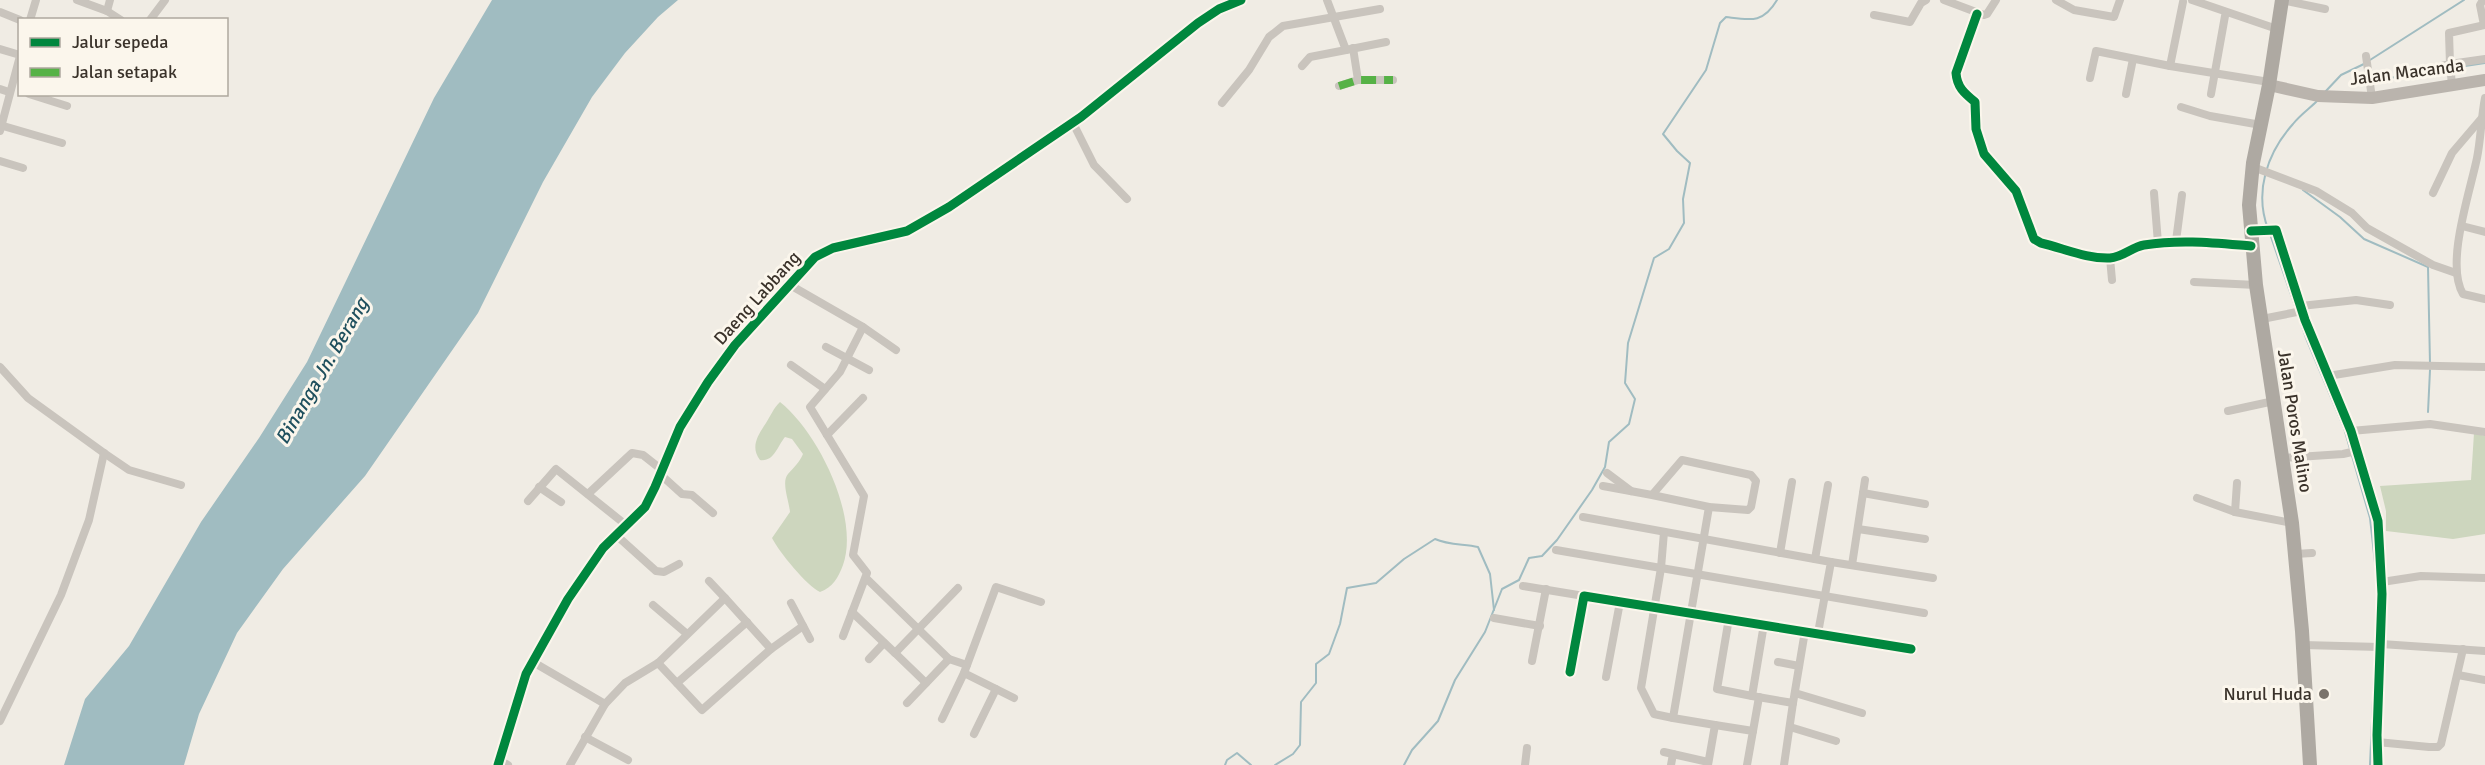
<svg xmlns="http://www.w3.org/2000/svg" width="2485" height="765" viewBox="0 0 2485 765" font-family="Signika,sans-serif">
  <rect width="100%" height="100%" fill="#f0ece4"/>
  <g fill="#cdd6be">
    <path d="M780 402C818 432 860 517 843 565 838 578 833 587 820 592 807 586 779 552 772 538L790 512C789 501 781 482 788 474 794 467 799 463 803 454L792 439 785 437C777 447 774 462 760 460 750 447 758 435 766 423 771 415 773 409 780 402Z"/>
    <path d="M2474 433 2485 436V534L2453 539 2386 531V511L2380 486 2471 480Z"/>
  </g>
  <path fill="#a0bcc1" d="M492 0H678L658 17 625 53 592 97 543 182 478 313 365 476 283 569 237 633 199 714 184 765H64L85 699 129 646 201 522 259 438 307 362 434 98Z"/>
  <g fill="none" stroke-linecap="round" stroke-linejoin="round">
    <g stroke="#a0bcc1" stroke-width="2">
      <path d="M2370 60 2464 0"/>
      <path d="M2452 68 2485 63"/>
      <path d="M2371 72 2383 79 2402 76"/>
      <path d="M2325 92 2341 75 2366 63"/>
      <path d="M2303 190 2340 217 2364 239 2428 267 2430 364"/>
      <path d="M2268 229C2254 192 2267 153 2293 124 2300 115 2309 109 2317 101"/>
      <path d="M2270 234 2306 338 2344 428 2370 518 2378 590 2370 765"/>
      <path d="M2428 412 2430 370"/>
      <path d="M1225 765 1227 760 1237 753 1251 765"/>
      <path d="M1275 765 1293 754 1300 745 1301 702 1316 683V664L1329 654 1340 624 1347 588 1376 583 1404 559 1435 539C1448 545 1463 544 1478 547L1490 574 1494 610"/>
      <path d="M1404 765 1412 750 1438 721 1455 680 1485 632 1502 589 1519 580 1529 558 1542 556 1557 540 1592 490 1605 467 1609 442 1629 424 1635 399 1625 383 1628 343 1654 258 1669 249 1684 223 1683 199 1690 163 1677 151 1663 134 1706 70 1720 23 1726 17C1750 20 1763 24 1777 0"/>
    </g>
    <g stroke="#c9c4bd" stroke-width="8">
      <path d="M77 0 107 11 121 20"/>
      <path d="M1327 0 1346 50 1386 42"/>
      <path d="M1944 0 1984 15 1987 14 1996 0"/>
      <path d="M2056 0 2074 10 2114 17 2120 0"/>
      <path d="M2192 0 2277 29"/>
      <path d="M2282 0 2325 9"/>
      <path d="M2483 0 2480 5 2484 25"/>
      <path d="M107 11 110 0"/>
      <path d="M0 12 20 20"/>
      <path d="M1977 14 1956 73C1957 87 1964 93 1975 102L1976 129 1984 154 2016 191 2034 239 2041 243C2063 248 2087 259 2110 258 2123 257 2132 247 2144 245 2181 239 2215 243 2251 246"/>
      <path d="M1874 15 1910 22 1921 3 1926 0"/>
      <path d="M30 20 36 0"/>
      <path d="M150 20 165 0"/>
      <path d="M1353 48 1358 80"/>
      <path d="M0 49 20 55"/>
      <path d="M2366 56 2372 98"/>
      <path d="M1302 66 1310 57 1346 50"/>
      <path d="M2170 66 2183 2"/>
      <path d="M2405 75 2450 64 2449 33 2485 25"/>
      <path d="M2090 78 2096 51 2170 66 2269 82"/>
      <path d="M2452 85 2450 64 2485 59"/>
      <path d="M1339 86 1358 80H1393"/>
      <path d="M0 89 9 92"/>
      <path d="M29 94 67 106"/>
      <path d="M2126 94 2133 59"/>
      <path d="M2211 94 2225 16"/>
      <path d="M2485 98C2481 118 2481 138 2477 158 2470 192 2445 264 2463 294L2485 299"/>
      <path d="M1222 103 1249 70 1269 37 1283 26 1380 9"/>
      <path d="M2181 107 2210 116 2261 125"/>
      <path d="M1073 123 1094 165 1127 199"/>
      <path d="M0 125 62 143"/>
      <path d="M0 131 20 56"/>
      <path d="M0 161 23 168"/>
      <path d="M2253 167 2316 191 2352 213 2367 228 2433 265 2456 273"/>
      <path d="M2154 193 2158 243"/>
      <path d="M2433 193 2452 153 2481 119"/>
      <path d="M2462 226 2485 232"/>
      <path d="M2251 231 2276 230 2305 320 2351 431 2378 521 2382 594 2377 735 2378 765"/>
      <path d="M2176 241 2182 195"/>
      <path d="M2110 258 2112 280"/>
      <path d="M2194 282 2256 285"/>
      <path d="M790 285 863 327 896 350"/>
      <path d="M2301 306 2356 300 2390 305"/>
      <path d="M2262 319 2302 311"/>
      <path d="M826 347 869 370"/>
      <path d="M791 365 825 389"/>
      <path d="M0 367 28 398 104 453 129 470 181 485"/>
      <path d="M2328 376 2395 365 2485 367"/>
      <path d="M2228 411 2274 401"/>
      <path d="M2351 431 2430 424 2485 432"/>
      <path d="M827 435 863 398"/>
      <path d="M2283 458 2343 454 2356 451"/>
      <path d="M1607 473 1631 491"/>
      <path d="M661 475 682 494 692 495 713 513"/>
      <path d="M1603 486 1652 495 1682 460 1751 475 1756 481 1751 507 1748 510 1709 507 1652 495"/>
      <path d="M539 487 561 502"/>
      <path d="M1863 493 1925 504"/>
      <path d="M588 494 632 453 643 455 662 470"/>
      <path d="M2197 498 2235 512 2292 523"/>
      <path d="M528 501 556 469 626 525"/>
      <path d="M2235 512 2237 483"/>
      <path d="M1583 517 1831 562 1818 633"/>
      <path d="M1858 529 1925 539"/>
      <path d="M1664 532 1661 568 1641 688 1654 714 1673 718"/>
      <path d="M616 535 656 571 664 572 679 564"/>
      <path d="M1556 550 1924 613"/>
      <path d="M1780 553 1792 482"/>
      <path d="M2295 554 2312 553"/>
      <path d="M1815 559 1828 485"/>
      <path d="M1831 562 1933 578"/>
      <path d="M1852 565 1865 480"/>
      <path d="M866 578 949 659 967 665"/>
      <path d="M709 581 725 598"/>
      <path d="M2382 582 2421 576 2485 578"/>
      <path d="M1523 586 1584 596"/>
      <path d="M791 603 810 639"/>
      <path d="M653 605 687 634"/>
      <path d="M852 612 895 653 958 588"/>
      <path d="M1494 618 1540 626"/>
      <path d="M1729 618 1717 689 1752 696 1764 624"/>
      <path d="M843 636 867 573 853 555 864 496 810 407 840 372 863 327"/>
      <path d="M2381 644 2485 651"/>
      <path d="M2303 645 2380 647"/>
      <path d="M895 653 926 683"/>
      <path d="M869 659 884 643"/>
      <path d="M1532 661 1546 589"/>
      <path d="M533 662 605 704"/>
      <path d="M1778 662 1799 666"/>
      <path d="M658 663 702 710 771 649"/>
      <path d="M1570 672 1584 596 1911 649"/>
      <path d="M964 673 1014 698"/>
      <path d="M2458 675 2485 680"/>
      <path d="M1606 677 1620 602"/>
      <path d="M677 683 747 622"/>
      <path d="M1795 693 1862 713"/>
      <path d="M1752 696 1793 703 1805 631"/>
      <path d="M907 703 949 659"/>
      <path d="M942 719 964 673 996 587 1041 602"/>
      <path d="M0 721 61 595 89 520 104 453"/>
      <path d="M1715 725 1753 731 1747 765"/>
      <path d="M1790 727 1836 741"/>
      <path d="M1753 731 1759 697"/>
      <path d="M974 734 996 689"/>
      <path d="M585 737 628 760"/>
      <path d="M2377 742 2429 747H2438L2441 744 2463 649"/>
      <path d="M1664 752 1708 762"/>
      <path d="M499 760 508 765"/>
      <path d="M498 765 526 674 568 599 603 548 645 507 655 487 680 427 708 382 735 345 815 257 833 248 907 231 949 207 1081 117 1198 23 1219 9 1241 0"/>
      <path d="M570 765 605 704 625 683 658 663 725 598 771 649 803 626"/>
      <path d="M1525 765 1527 748"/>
      <path d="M1671 765 1673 754"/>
      <path d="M1708 765 1715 725 1673 718 1709 507"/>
      <path d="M1784 765 1793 703"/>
    </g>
    <path stroke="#bab4ad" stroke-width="12" d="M2269 85 2318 96 2372 98 2485 80"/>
    <path stroke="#aea9a2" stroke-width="14" d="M2282 0 2269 85 2253 163 2249 205 2256 285 2292 523 2302 631 2310 765"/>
    <path stroke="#56b246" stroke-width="8" stroke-dasharray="15 8" stroke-linecap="butt" d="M1339 86 1358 80H1393"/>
    <g stroke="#fbf6ec" stroke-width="13">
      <g id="cycleway">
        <path d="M1977 14 1956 73C1957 87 1964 93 1975 102L1976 129 1984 154 2016 191 2034 239 2041 243C2063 248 2087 259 2110 258 2123 257 2132 247 2144 245 2181 239 2215 243 2251 246"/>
        <path d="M2251 231 2276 230 2305 320 2351 431 2378 521 2382 594 2377 735 2378 765"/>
        <path d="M1570 672 1584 596 1911 649"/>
        <path d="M498 765 526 674 568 599 603 548 645 507 655 487 680 427 708 382 735 345 815 257 833 248 907 231 949 207 1081 117 1198 23 1219 9 1241 0"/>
      </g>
    </g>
    <use href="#cycleway" stroke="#00873e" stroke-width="9"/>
  </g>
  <circle fill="#7a736b" stroke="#fbf6ec" stroke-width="2" cx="2324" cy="694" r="6"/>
  <g text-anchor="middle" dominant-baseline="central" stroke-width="6" stroke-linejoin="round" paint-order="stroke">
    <g font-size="18" fill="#3a322a" stroke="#fbf6ec">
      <text transform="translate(2407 72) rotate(-7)">Jalan Macanda</text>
      <text transform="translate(757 298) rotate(-48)">Daeng Labbang</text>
      <text transform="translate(2295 421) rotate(81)">Jalan Poros Malino</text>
    </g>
    <g font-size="18" fill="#3a322a" stroke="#fbf6ec" text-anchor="end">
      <text x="2312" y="694">Nurul Huda</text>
    </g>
    <g font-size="20" font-style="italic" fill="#1e4f5d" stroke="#fbf6ec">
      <text transform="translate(322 371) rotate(-60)">Binanga Jn. Berang</text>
    </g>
  </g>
  <rect x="18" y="18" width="210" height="78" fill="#fbf6ec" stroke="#aea89e" stroke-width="1.5"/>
  <rect x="30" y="38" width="30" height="9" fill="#00873e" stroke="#aea89e" stroke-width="1.5"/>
  <text x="72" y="48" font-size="18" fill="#3a322a">Jalur sepeda</text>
  <rect x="30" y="68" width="30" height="9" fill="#56b246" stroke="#aea89e" stroke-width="1.5"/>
  <text x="72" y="78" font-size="18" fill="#3a322a">Jalan setapak</text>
</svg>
